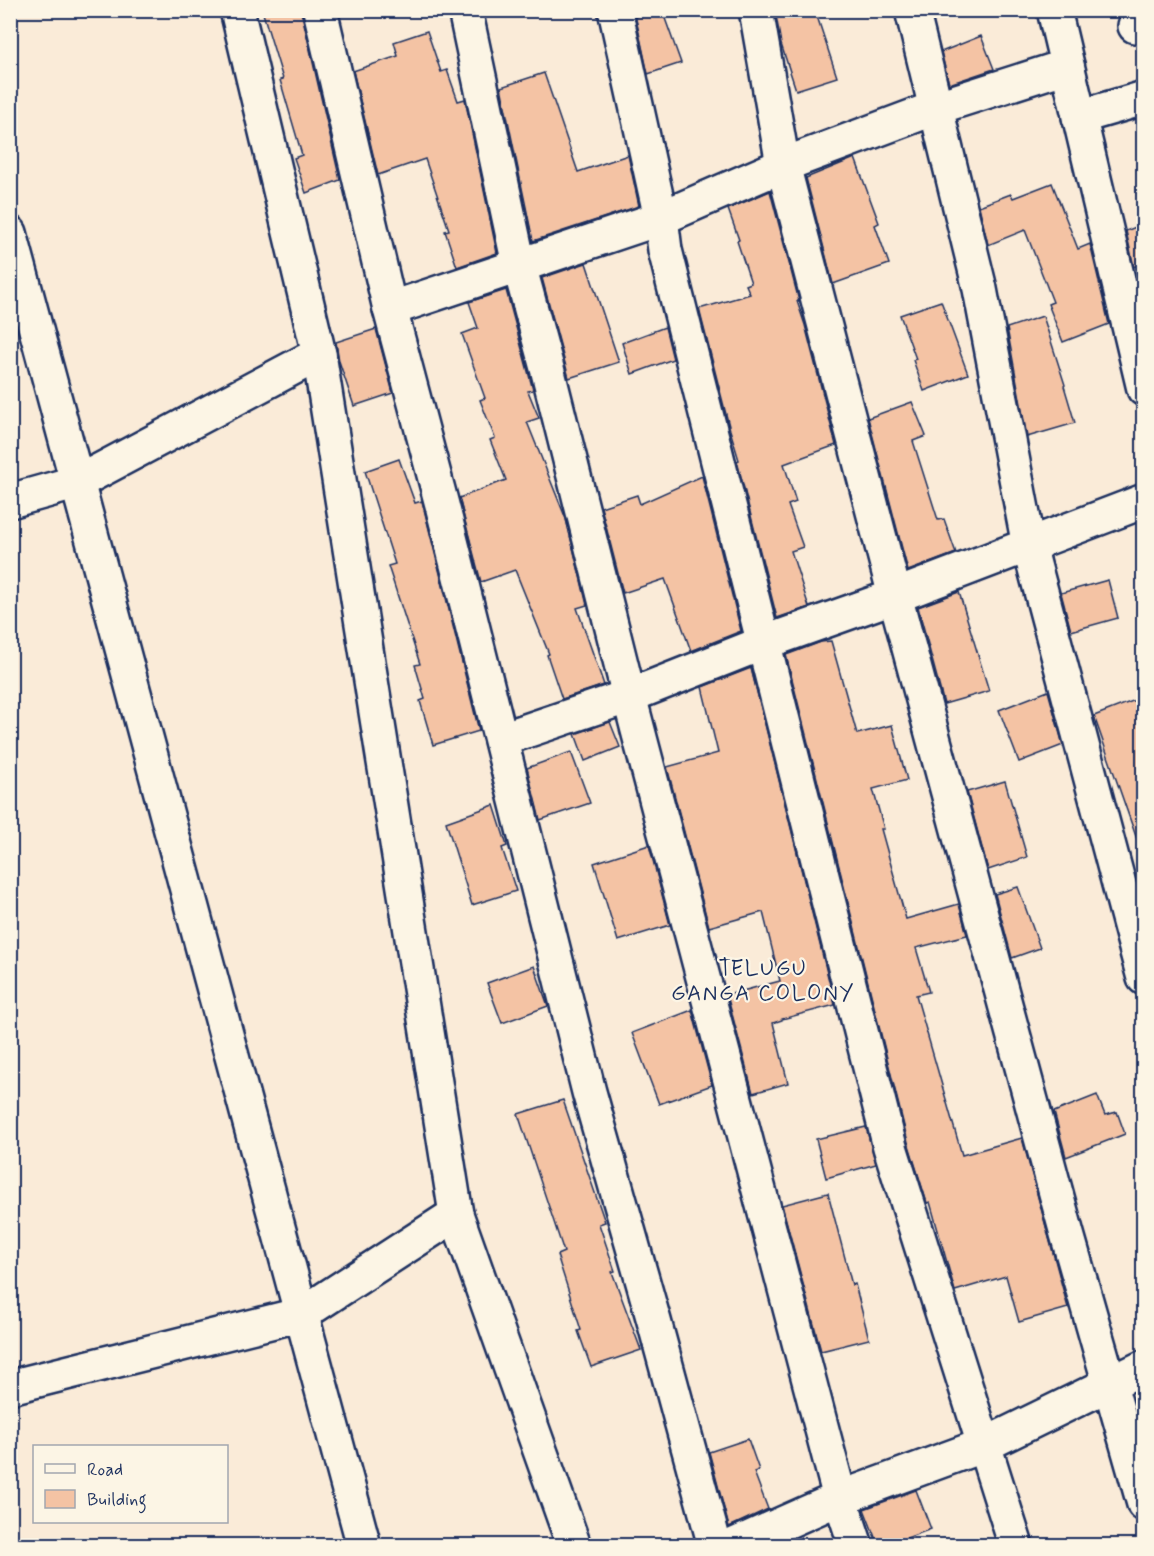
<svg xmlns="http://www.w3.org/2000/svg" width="1154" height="1556" viewBox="0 0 1154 1556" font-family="Mynerve,sans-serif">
  <rect width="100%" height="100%" fill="#faebd8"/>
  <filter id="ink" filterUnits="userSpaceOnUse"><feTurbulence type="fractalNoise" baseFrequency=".0167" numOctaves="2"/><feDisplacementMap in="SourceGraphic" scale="12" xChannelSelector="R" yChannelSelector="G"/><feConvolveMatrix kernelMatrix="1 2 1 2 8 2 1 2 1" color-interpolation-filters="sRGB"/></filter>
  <g filter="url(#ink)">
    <g fill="#f4c3a4" stroke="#1b2f5e" stroke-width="1.5">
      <path d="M262 10H300L303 19 340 180 306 193 294 158 302 155 280 80 283 79Z"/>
      <path d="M634 10H662L681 63 648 74Z"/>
      <path d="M775 10H815L837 77 796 90 781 44Z"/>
      <path d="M427 31 441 72 447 70 458 101 465 99 497 253 457 267 445 231 449 230 425 159 378 175 353 71 398 56 394 42Z"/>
      <path d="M981 36 994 69 949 84 941 52Z"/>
      <path d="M544 73 578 172 628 155 639 206 533 241 501 87Z"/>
      <path d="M855 158 879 223 875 225 889 264 833 284 806 178Z"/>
      <path d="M1052 183 1078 249 1090 244 1109 324 1063 342 1048 304 1053 302 1025 230 988 245 979 206 1011 194 1013 198Z"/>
      <path d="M770 191 799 301H797L805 325 836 445 784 464 796 502 788 505 803 547 791 551 809 607 777 618 737 461 739 460 730 430 699 309 750 294 746 285 751 283 737 241 739 240 728 209Z"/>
      <path d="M1143 224V263L1134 267 1126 231Z"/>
      <path d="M586 263 619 362 569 378 542 278Z"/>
      <path d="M506 290 533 390 528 391 539 418 527 422 566 519 587 605 577 608 604 685 562 699 547 655 549 654 515 570 481 582 459 498 506 480 490 440 495 438 480 400 485 398 462 334 478 328 469 302Z"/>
      <path d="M941 301 968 374 924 391 913 360 916 359 900 315Z"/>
      <path d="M1043 316 1065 385 1064 386 1075 423 1027 437 1007 328Z"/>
      <path d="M665 327 673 359 632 374 622 343Z"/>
      <path d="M376 329 393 393 354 406 339 361 336 342Z"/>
      <path d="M912 402 926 436 913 441 938 520 944 519 956 553 908 571 868 418Z"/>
      <path d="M399 459 415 503 422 501 479 731 433 745 420 701 425 699 415 665 420 664 388 566 395 564 365 471Z"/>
      <path d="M702 476 741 631 691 651 665 579 623 593 601 507 637 495 640 504Z"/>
      <path d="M1108 580 1118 618 1071 631 1061 593Z"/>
      <path d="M959 592 989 691 944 704 918 607Z"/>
      <path d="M831 641 857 734 892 725 907 780 873 789 884 829H881L906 919 959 904 967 935 916 948 929 992 916 995 962 1155 1022 1138 1068 1308 1019 1322 1006 1276 955 1291 930 1202 927 1203 908 1142 786 655 821 642Z"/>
      <path d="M751 668 835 1005 782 1019V1020L773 1023 788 1083 753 1093 727 995 780 981 763 912 709 927 667 767 718 753 702 687Z"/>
      <path d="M1048 691 1063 745 1019 762 999 710Z"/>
      <path d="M1143 697V844L1139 845 1094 716Z"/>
      <path d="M610 722 620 747 585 761 575 734Z"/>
      <path d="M571 752 590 803 540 820 527 768Z"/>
      <path d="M1005 781 1027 857 988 870 967 792Z"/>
      <path d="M494 805 507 846 502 848 516 891 472 905 446 822Z"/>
      <path d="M649 845 670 925 618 941 594 863Z"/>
      <path d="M1018 887 1040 948 1012 958 995 894Z"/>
      <path d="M534 966 548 1006 502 1023 487 983Z"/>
      <path d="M692 1010 712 1085 659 1104 632 1033Z"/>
      <path d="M1097 1095 1105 1115 1117 1112 1125 1134 1066 1157 1054 1112Z"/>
      <path d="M563 1100 605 1222 599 1224 615 1271 612 1272 641 1350 591 1367 578 1331 581 1330 557 1255 564 1252 518 1114Z"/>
      <path d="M866 1127 876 1164 826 1178 816 1139Z"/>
      <path d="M828 1193 852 1285 855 1284 869 1339 821 1351 782 1205Z"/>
      <path d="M748 1439 759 1470 754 1472 768 1509 729 1527 709 1452Z"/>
      <path d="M916 1490 931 1529 888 1545H878L864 1509Z"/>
    </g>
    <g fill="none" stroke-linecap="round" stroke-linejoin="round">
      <g stroke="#1b2f5e" stroke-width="38">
        <g id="minor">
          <path d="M237 10 319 354 456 1214 574 1546"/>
          <path d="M320 10 390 309 442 505 589 1092 654 1321 715 1546"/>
          <path d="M465 10 519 265 548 372 629 696 840 1498 856 1546"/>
          <path d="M615 10 661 218 665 250 890 1147 1016 1546"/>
          <path d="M756 10 783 165 895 596 1067 1234 1144 1504"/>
          <path d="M912 10 980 289 1029 546 1144 978"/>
          <path d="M1054 10 1144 389"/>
          <path d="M1135 26 1144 23"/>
          <path d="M1079 117 1144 98"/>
          <path d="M10 233 364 1546"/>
          <path d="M390 309 661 218 783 165 935 108 1067 66"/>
          <path d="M10 501 78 482 319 354"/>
          <path d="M502 739 629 696 763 643 895 596 1144 501"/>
          <path d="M10 1387 302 1314 456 1214"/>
          <path d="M732 1546 840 1498 984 1445 1144 1367"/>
        </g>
      </g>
      <use href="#minor" stroke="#fcf5e5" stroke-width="33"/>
    </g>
  </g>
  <g text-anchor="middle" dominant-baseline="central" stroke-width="4.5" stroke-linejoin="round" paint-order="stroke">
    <g font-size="22" letter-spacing="1.5" fill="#1b2f5e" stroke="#fcf5e5">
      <text x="763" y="969">TELUGU<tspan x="763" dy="25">GANGA COLONY</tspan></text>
    </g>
  </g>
  <rect width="1154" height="1556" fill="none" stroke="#fcf5e5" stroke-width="36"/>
  <rect x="18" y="18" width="1118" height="1520" fill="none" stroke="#1b2f5e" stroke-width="2" filter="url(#ink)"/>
  <rect x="33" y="1445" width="195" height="78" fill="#fcf5e5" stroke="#a2a6af" stroke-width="1.5"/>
  <rect x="45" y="1464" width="30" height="9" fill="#fcf5e5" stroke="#a2a6af" stroke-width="1.5"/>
  <text x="87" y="1475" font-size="18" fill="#1b2f5e">Road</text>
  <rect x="45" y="1490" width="30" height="18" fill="#f4c3a4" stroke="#a2a6af" stroke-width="1.5"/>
  <text x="87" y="1505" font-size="18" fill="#1b2f5e">Building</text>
</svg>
